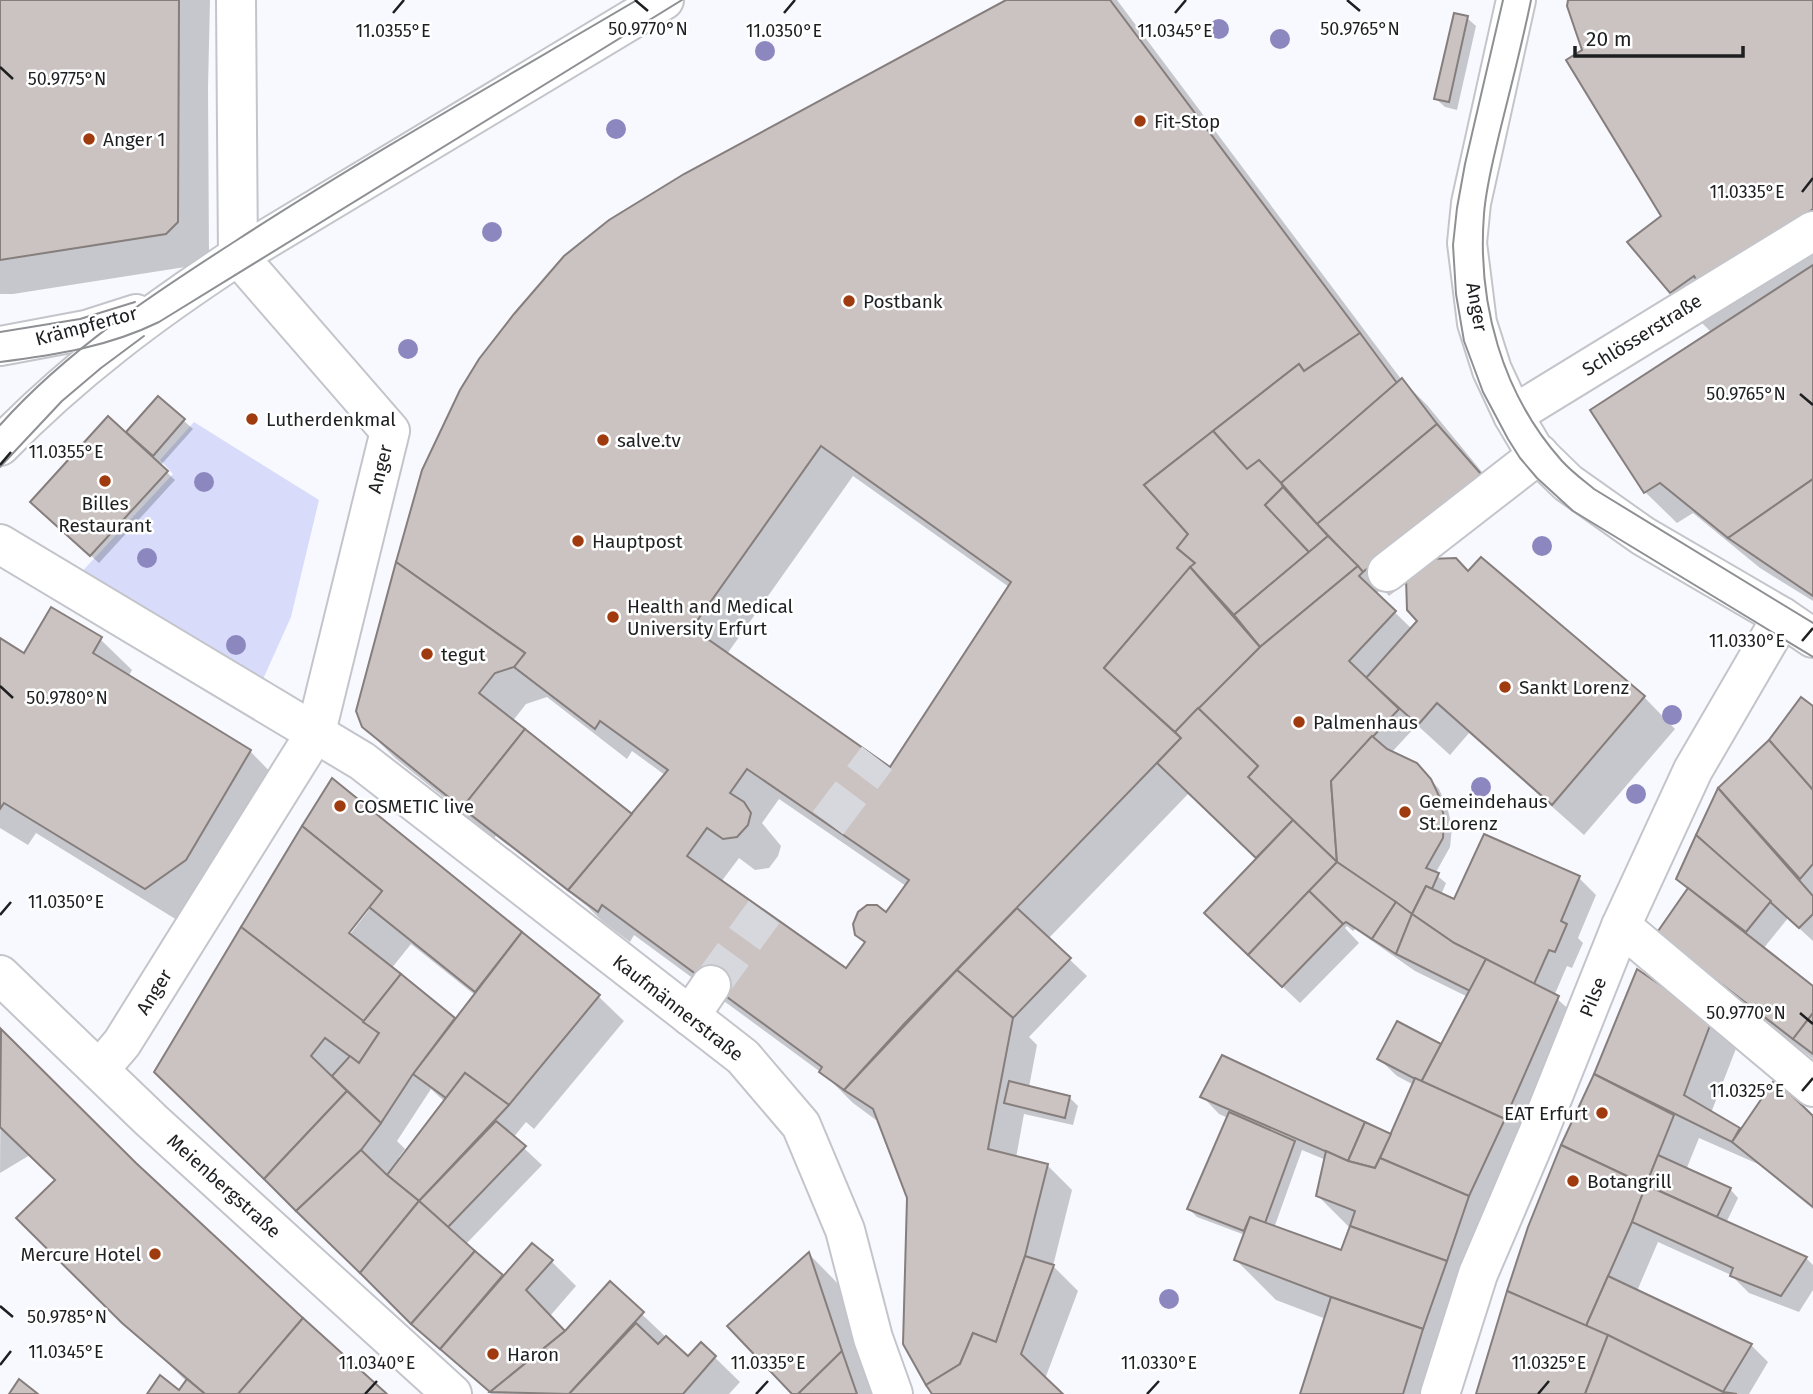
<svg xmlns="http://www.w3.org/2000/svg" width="1813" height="1394" viewBox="0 0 1813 1394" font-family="'Fira Sans',sans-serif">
  <rect width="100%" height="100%" fill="#f8f9ff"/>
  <path fill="#d8dcfa" d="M194 422 319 500 291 617 259 688 76 578 173 474 160 460Z"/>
  <g fill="#0003" fill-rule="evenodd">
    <path d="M0 0H210L208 88 209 254 198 265 13 294H0Z"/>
    <path d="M1008 0H1117L1401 379 1427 405 1505 500 1432 561 1469 573 1481 559 1644 697 1675 729 1584 835 1469 733 1450 755 1417 725 1391 753 1425 773 1439 789 1447 806 1452 827 1450 847 1435 874 1446 883 1441 895 1455 902 1579 878 1596 895 1578 938 1583 943 1572 968 1567 966 1554 996 1575 1015 1435 1394H1302L1326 1319 1276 1300 1236 1260 1245 1235 1197 1217 1189 1209 1228 1118 1219 1114 1202 1096 1391 1136 1414 1085 1397 1076 1379 1059 1398 1023 1442 1046 1468 997 1415 971 1355 929 1353 931 1347 926 1345 928 1359 943 1300 1003 1231 938 1258 859 1190 792 1048 939 1087 976 1029 1037 1037 1045 1029 1087 1069 1097 1078 1106 1073 1125 1024 1114 1016 1158 1047 1165 1072 1190 1053 1266 1078 1291 1045 1379 1061 1394H936L909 1197 877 1119 876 1120 853 1103 826 1076 634 935 630 942 602 921 588 907 496 836 494 838 395 758 363 726ZM853 476 1009 587 891 769 727 654ZM1324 528 1347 553 1345 555 1322 530ZM1408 581 1420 621 1412 629 1376 594 1382 588 1389 596ZM547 697 627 759 632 751 665 775 632 816 512 722 526 704ZM779 799 906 886 847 970 721 882 739 858 755 870 769 868 778 856 781 846 762 823ZM1302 1150 1326 1160 1318 1196 1350 1228 1342 1252 1274 1228Z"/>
    <path d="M1569 0H1813V601L1760 568 1693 513 1677 523 1645 492 1592 411 1712 333 1671 292 1664 217 1584 51Z"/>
    <path d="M1467 18 1476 26 1457 110 1445 107 1436 99Z"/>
    <path d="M158 398 193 429 160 466 175 480 99 563 41 510 126 434Z"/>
    <path d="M0 639 25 655 100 639 132 670 128 677 250 751 281 783 177 920 36 833 28 845 0 828Z"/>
    <path d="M1813 708V941L1788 918 1763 949 1813 988V1059L1684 959 1689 890 1678 879 1720 789Z"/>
    <path d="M333 781 599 997 624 1021 534 1129 526 1122 513 1138 542 1165 466 1244 503 1277 551 1261 576 1286 550 1316 566 1333 610 1284 688 1358 701 1344 740 1382 729 1394H491L438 1348 297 1208ZM377 894H381L345 941 342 939ZM411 944 475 995 455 1020 391 969ZM431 1089 445 1102 401 1159 399 1157 405 1149 397 1141Z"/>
    <path d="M1637 971 1711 1021 1737 1046 1711 1113 1741 1131 1813 1118V1209L1758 1164 1699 1138 1686 1170 1730 1189 1738 1198 1726 1223 1806 1258 1813 1265V1290L1799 1312 1749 1293 1731 1275 1658 1242 1637 1291 1751 1345 1768 1362 1749 1394H1478L1530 1228Z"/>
    <path d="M1 1031 198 1224 385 1394H149L179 1393 187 1382 19 1218 57 1181 30 1155 0 1173Z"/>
    <path d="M809 1254 848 1294 879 1394H794Z"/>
  </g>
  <g fill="#cbc3c1" stroke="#857e7c" stroke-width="2" fill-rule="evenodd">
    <path d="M0 0H179L178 222 166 234 0 260Z"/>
    <path d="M1006 0H1110L1360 333 1304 371 1299 364 1144 485 1188 534 1177 548 1195 563 1104 668 1181 738 905 1023 844 1090 819 1072 822 1067 602 905 598 912 568 890 668 770 600 721 595 729 514 667 525 653 396 562 422 470 460 390 479 359 514 314 564 256 609 220 684 174ZM821 446 1011 582 890 767 692 628ZM747 769 909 880 886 912 877 905H867L858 912 853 924 855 935 865 942 846 968 687 856 707 828 723 839 737 837 748 825 751 813 744 802 730 793Z"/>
    <path d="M1568 0H1813V209L1698 283 1694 276 1670 293 1627 242 1661 216 1566 60 1582 50 1567 6Z"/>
    <path d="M1454 13 1468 16 1449 102 1434 99Z"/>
    <path d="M1813 265V479L1728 538 1660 483 1644 493 1590 410Z"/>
    <path d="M1360 333 1397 383 1281 483 1259 460 1247 469 1213 431 1299 364 1304 371Z"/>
    <path d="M1402 378 1437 424 1317 524 1281 483Z"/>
    <path d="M158 396 185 419 153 456 126 432Z"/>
    <path d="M108 416 168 471 90 556 30 502Z"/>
    <path d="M1437 424 1481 474 1363 572 1317 524Z"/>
    <path d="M1213 431 1247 469 1259 460 1281 483 1283 487 1265 505 1309 552 1234 615 1190 567 1195 563 1177 548 1188 534 1144 485Z"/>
    <path d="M1813 479V596L1728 538Z"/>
    <path d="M1283 487 1328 536 1309 552 1265 505Z"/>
    <path d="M1328 536 1358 566 1260 647 1234 615Z"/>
    <path d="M1481 557 1645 696 1552 805 1437 703 1418 725 1366 678 1417 621 1407 610 1406 578 1428 559 1456 558 1468 571Z"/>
    <path d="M396 562 525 653 514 667 495 673 479 693 525 729 462 808 362 727 356 711Z"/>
    <path d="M1358 566 1363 572 1359 576 1396 611 1349 661 1399 709 1331 781 1337 862 1248 777 1258 766 1198 708 1260 647Z"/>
    <path d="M1190 567 1260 647 1175 732 1104 668Z"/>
    <path d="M51 607 102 637 93 653 251 750 186 860 145 889 4 803 0 809V638L24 653Z"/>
    <path d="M1801 697 1813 706V790L1769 740Z"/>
    <path d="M1198 708 1258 766 1248 777 1293 820 1256 858 1157 763 1181 738 1175 732Z"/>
    <path d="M525 729 632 814 568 890 462 808Z"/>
    <path d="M1372 736 1387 749 1417 763 1431 779 1439 796 1444 817 1443 838 1426 868 1439 873 1432 889 1426 886 1412 914 1337 862 1331 781Z"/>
    <path d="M1769 740 1813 790V864L1800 879 1718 788Z"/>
    <path d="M332 778 522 932 475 992 369 907 382 891 302 826Z"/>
    <path d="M1718 788 1813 896V914L1799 928 1696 835Z"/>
    <path d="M1293 820 1337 862 1248 955 1204 913Z"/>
    <path d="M302 826 382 891 349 933 401 974 363 1022 241 927Z"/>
    <path d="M1484 834 1580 876 1561 921 1567 924 1555 952 1549 950 1534 984 1454 943 1412 914 1426 886 1454 899Z"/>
    <path d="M1696 835 1771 901 1746 932 1676 879Z"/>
    <path d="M1337 862 1396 902 1372 939 1346 922 1343 924 1309 891Z"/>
    <path d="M1688 888 1813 986V1013L1793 1039 1656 934Z"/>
    <path d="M1309 891 1343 924 1282 987 1248 955Z"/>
    <path d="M1396 902 1412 914 1396 954 1372 939Z"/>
    <path d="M1017 908 1071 958 1013 1018 957 970Z"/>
    <path d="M1412 914 1454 943 1486 959 1470 991 1396 954Z"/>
    <path d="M241 927 379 1033 359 1063 325 1038 311 1056 347 1091 264 1179 154 1072Z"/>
    <path d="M522 932 600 995 509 1105 465 1073 446 1098 413 1074Z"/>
    <path d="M1486 959 1559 996 1505 1119 1421 1082Z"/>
    <path d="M1637 969 1712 1020 1684 1095 1740 1128 1732 1142 1594 1074Z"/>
    <path d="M957 970 1013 1018 988 1149 1048 1164 1025 1256 996 1342 973 1333 960 1364 926 1385 903 1344 907 1198 873 1109 844 1090Z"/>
    <path d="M401 974 455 1018 413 1074 381 1123 332 1076 350 1056 359 1063 379 1033 363 1022Z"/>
    <path d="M1813 1013V1054L1793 1039Z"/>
    <path d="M1397 1021 1441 1044 1421 1082 1377 1059Z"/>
    <path d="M1 1029 136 1163 303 1318 238 1394H205L122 1323 16 1218 55 1180 0 1127Z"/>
    <path d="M1222 1055 1365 1122 1348 1161 1200 1097Z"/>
    <path d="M465 1073 509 1105 419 1201 387 1175Z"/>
    <path d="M1594 1074 1674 1115 1646 1185 1561 1145Z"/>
    <path d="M1415 1078 1505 1119 1469 1196 1380 1158Z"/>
    <path d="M1775 1079 1813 1116V1207L1732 1142Z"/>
    <path d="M1009 1081 1070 1096 1065 1118 1004 1103Z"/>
    <path d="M347 1091 381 1123 361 1150 296 1211 264 1179Z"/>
    <path d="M1229 1112 1295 1141 1265 1223 1250 1217 1244 1231 1187 1209Z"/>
    <path d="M496 1121 526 1146 448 1227 419 1201Z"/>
    <path d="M1365 1122 1391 1134 1375 1168 1348 1161Z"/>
    <path d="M1561 1145 1646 1185 1632 1222 1586 1326 1507 1291 1528 1227Z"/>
    <path d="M361 1150 387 1175 419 1201 360 1273 296 1211Z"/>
    <path d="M1326 1151 1348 1161 1375 1168 1380 1158 1469 1196 1447 1261 1350 1226 1355 1211 1316 1196Z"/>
    <path d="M1658 1155 1731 1188 1717 1217 1646 1185Z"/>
    <path d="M1646 1185 1717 1217 1807 1257 1781 1296 1730 1276 1733 1268 1632 1222Z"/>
    <path d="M419 1201 475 1251 411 1324 360 1273Z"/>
    <path d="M1250 1217 1341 1250 1350 1226 1447 1261 1423 1329 1331 1297 1234 1260Z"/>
    <path d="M532 1243 553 1260 526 1290 565 1331 490 1392 440 1349Z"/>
    <path d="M475 1251 503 1275 440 1349 411 1324Z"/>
    <path d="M809 1252 842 1351 798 1394H792L727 1326Z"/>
    <path d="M1025 1256 1054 1265 1021 1354 1063 1394H932L926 1385 960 1364 973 1333 996 1342Z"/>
    <path d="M1608 1276 1752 1344 1723 1392 1586 1326Z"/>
    <path d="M610 1281 644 1312 569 1394 490 1392 565 1331Z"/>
    <path d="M1507 1291 1608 1335 1585 1394H1476Z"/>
    <path d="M1331 1297 1423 1329 1403 1394H1300Z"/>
    <path d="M303 1318 387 1394H238Z"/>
    <path d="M636 1323 658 1344 666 1336 688 1356 701 1342 716 1356 683 1394H569Z"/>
    <path d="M1608 1335 1723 1392 1737 1394H1585Z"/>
    <path d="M842 1351 857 1394H798Z"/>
    <path d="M160 1375 179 1390 187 1379 205 1394H147Z"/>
    <path d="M19 1379 33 1390 38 1394H9Z"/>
  </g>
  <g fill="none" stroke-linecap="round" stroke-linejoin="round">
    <g stroke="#d7d8de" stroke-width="38" stroke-dasharray="38 19" stroke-linecap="butt">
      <path d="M828 823 877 758"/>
      <path d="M711 985 764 912"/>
    </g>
    <g stroke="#c4c5cb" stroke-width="42">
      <g id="minor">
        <path d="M1516 0 1471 203 1467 243 1477 323 1492 370 1513 415 1533 449 1568 483 1643 536 1782 617 1813 638"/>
        <path d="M0 346 86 330 136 314"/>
        <path d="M1513 415 1813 231"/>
        <path d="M0 446C72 372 152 312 238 256L664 0"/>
        <path d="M0 544 362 761 743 1057 801 1125 845 1230 873 1338 893 1394"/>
        <path d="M1387 572 1539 454"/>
        <path d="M1621 926 1813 1087"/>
        <path d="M0 975 152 1121 452 1394"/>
        <path d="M690 1016 711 985"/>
        <path d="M99 1070 122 1043 316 732 390 431 238 256 236 0"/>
        <path d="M1440 1394 1478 1274 1539 1131 1621 926 1693 770 1782 617"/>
      </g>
    </g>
    <use href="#minor" stroke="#fff" stroke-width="38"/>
    <g stroke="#8f9094" stroke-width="2">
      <path d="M1503 0 1465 164 1457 208 1453 245 1456 294 1464 341 1483 392 1508 439 1520 458 1537 478 1573 511 1813 657"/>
      <path d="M1531 0C1522 45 1510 90 1499 135 1493 161 1486 187 1484 214 1477 303 1502 394 1562 461 1571 471 1583 480 1594 489L1813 623"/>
      <path d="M0 332 80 319 135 302"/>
      <path d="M0 362C55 355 108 347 159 322L682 0"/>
      <path d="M0 425C67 350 153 294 237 240 368 155 503 79 637 0"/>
      <path d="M0 467 62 401 101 368 144 336"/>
    </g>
  </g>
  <g fill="#8c88bf">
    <circle cx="1219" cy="29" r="10"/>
    <circle cx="1280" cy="39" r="10"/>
    <circle cx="765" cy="51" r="10"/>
    <circle cx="616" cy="129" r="10"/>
    <circle cx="492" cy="232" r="10"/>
    <circle cx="408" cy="349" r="10"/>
    <circle cx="204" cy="482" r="10"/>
    <circle cx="1542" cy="546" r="10"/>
    <circle cx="147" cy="558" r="10"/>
    <circle cx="236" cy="645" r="10"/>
    <circle cx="1672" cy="715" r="10"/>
    <circle cx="1481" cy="787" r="10"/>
    <circle cx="1636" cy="794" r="10"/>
    <circle cx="1169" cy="1299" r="10"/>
  </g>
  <path fill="none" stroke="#1e1f21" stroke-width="2.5" d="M635 0 648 11M1347 0 1360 11M393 13 404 0M784 13 795 0M1175 13 1186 0M0 67 13 79M1802 192 1813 178M1800 394 1813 405M0 465 11 452M1802 641 1813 628M0 686 13 698M0 915 11 902M1800 1013 1813 1024M1802 1091 1813 1078M0 1306 13 1317M0 1365 11 1351M365 1394 377 1381M756 1394 768 1381M1147 1394 1159 1381M1538 1394 1549 1381"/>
  <g fill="#a03b0f" stroke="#fff" stroke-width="2.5">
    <circle cx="1140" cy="121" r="7"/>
    <circle cx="89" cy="139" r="7"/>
    <circle cx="849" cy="301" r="7"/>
    <circle cx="252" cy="419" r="7"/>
    <circle cx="603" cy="440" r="7"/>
    <circle cx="105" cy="481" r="7"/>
    <circle cx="578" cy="541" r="7"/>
    <circle cx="613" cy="617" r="7"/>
    <circle cx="427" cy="654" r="7"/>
    <circle cx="1505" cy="687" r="7"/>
    <circle cx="1299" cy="722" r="7"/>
    <circle cx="340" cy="806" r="7"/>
    <circle cx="1405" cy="812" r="7"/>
    <circle cx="1602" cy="1113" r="7"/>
    <circle cx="1573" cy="1181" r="7"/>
    <circle cx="155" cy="1254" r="7"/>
    <circle cx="493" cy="1354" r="7"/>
  </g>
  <g text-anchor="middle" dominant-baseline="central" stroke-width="5" stroke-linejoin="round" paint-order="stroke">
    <g font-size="19" fill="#1e1f21" stroke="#fff" text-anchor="start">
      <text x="1154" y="121">Fit-Stop</text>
      <text x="103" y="139">Anger 1</text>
      <text x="863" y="301">Postbank</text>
      <text x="266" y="419">Lutherdenkmal</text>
      <text x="617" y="440">salve.tv</text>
      <text x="105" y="503" text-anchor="middle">Billes<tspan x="105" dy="22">Restaurant</tspan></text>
      <text x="592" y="541">Hauptpost</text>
      <text x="627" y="606">Health and Medical<tspan x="627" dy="22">University Erfurt</tspan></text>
      <text x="441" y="654">tegut</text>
      <text x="1519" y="687">Sankt Lorenz</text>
      <text x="1313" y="722">Palmenhaus</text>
      <text x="1419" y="801">Gemeindehaus<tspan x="1419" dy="22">St.Lorenz</tspan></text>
      <text x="354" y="806">COSMETIC live</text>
      <text x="1588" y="1113" text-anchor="end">EAT Erfurt</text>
      <text x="1587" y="1181">Botangrill</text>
      <text x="141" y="1254" text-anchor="end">Mercure Hotel</text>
      <text x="507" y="1354">Haron</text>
    </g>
    <g font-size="19" fill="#1e1f21" stroke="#fff">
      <text transform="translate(1477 307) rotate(80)">Anger</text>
      <text transform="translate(86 326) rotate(-15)">Krämpfertor</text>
      <text transform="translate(1642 335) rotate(-32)">Schlösserstraße</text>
      <text transform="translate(380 469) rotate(-76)">Anger</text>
      <text transform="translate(154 992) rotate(-58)">Anger</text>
      <text transform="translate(1593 997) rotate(-68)">Pilse</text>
      <text transform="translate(678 1008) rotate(38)">Kaufmännerstraße</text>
      <text transform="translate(224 1186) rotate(42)">Meienbergstraße</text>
    </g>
  </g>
  <g font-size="18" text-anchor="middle" fill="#1e1f21" stroke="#fff" stroke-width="5" stroke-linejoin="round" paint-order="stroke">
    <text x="648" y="35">50.9770°N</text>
    <text x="1360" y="35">50.9765°N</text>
    <text x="393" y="37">11.0355°E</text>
    <text x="784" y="37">11.0350°E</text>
    <text x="1175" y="37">11.0345°E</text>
    <text x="67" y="85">50.9775°N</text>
    <text x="1747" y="198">11.0335°E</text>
    <text x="1746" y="400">50.9765°N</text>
    <text x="66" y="458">11.0355°E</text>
    <text x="1747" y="647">11.0330°E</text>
    <text x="67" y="704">50.9780°N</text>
    <text x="66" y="908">11.0350°E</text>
    <text x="1746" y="1019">50.9770°N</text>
    <text x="1747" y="1097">11.0325°E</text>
    <text x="67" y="1323">50.9785°N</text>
    <text x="66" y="1358">11.0345°E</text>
    <text x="377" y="1369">11.0340°E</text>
    <text x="768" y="1369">11.0335°E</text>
    <text x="1159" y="1369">11.0330°E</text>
    <text x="1549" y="1369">11.0325°E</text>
  </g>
  <path d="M1575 46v10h168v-10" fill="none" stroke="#1e1f21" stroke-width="3.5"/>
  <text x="1586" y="46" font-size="21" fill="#1e1f21" stroke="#ffffff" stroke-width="5" paint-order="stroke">20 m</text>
</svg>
